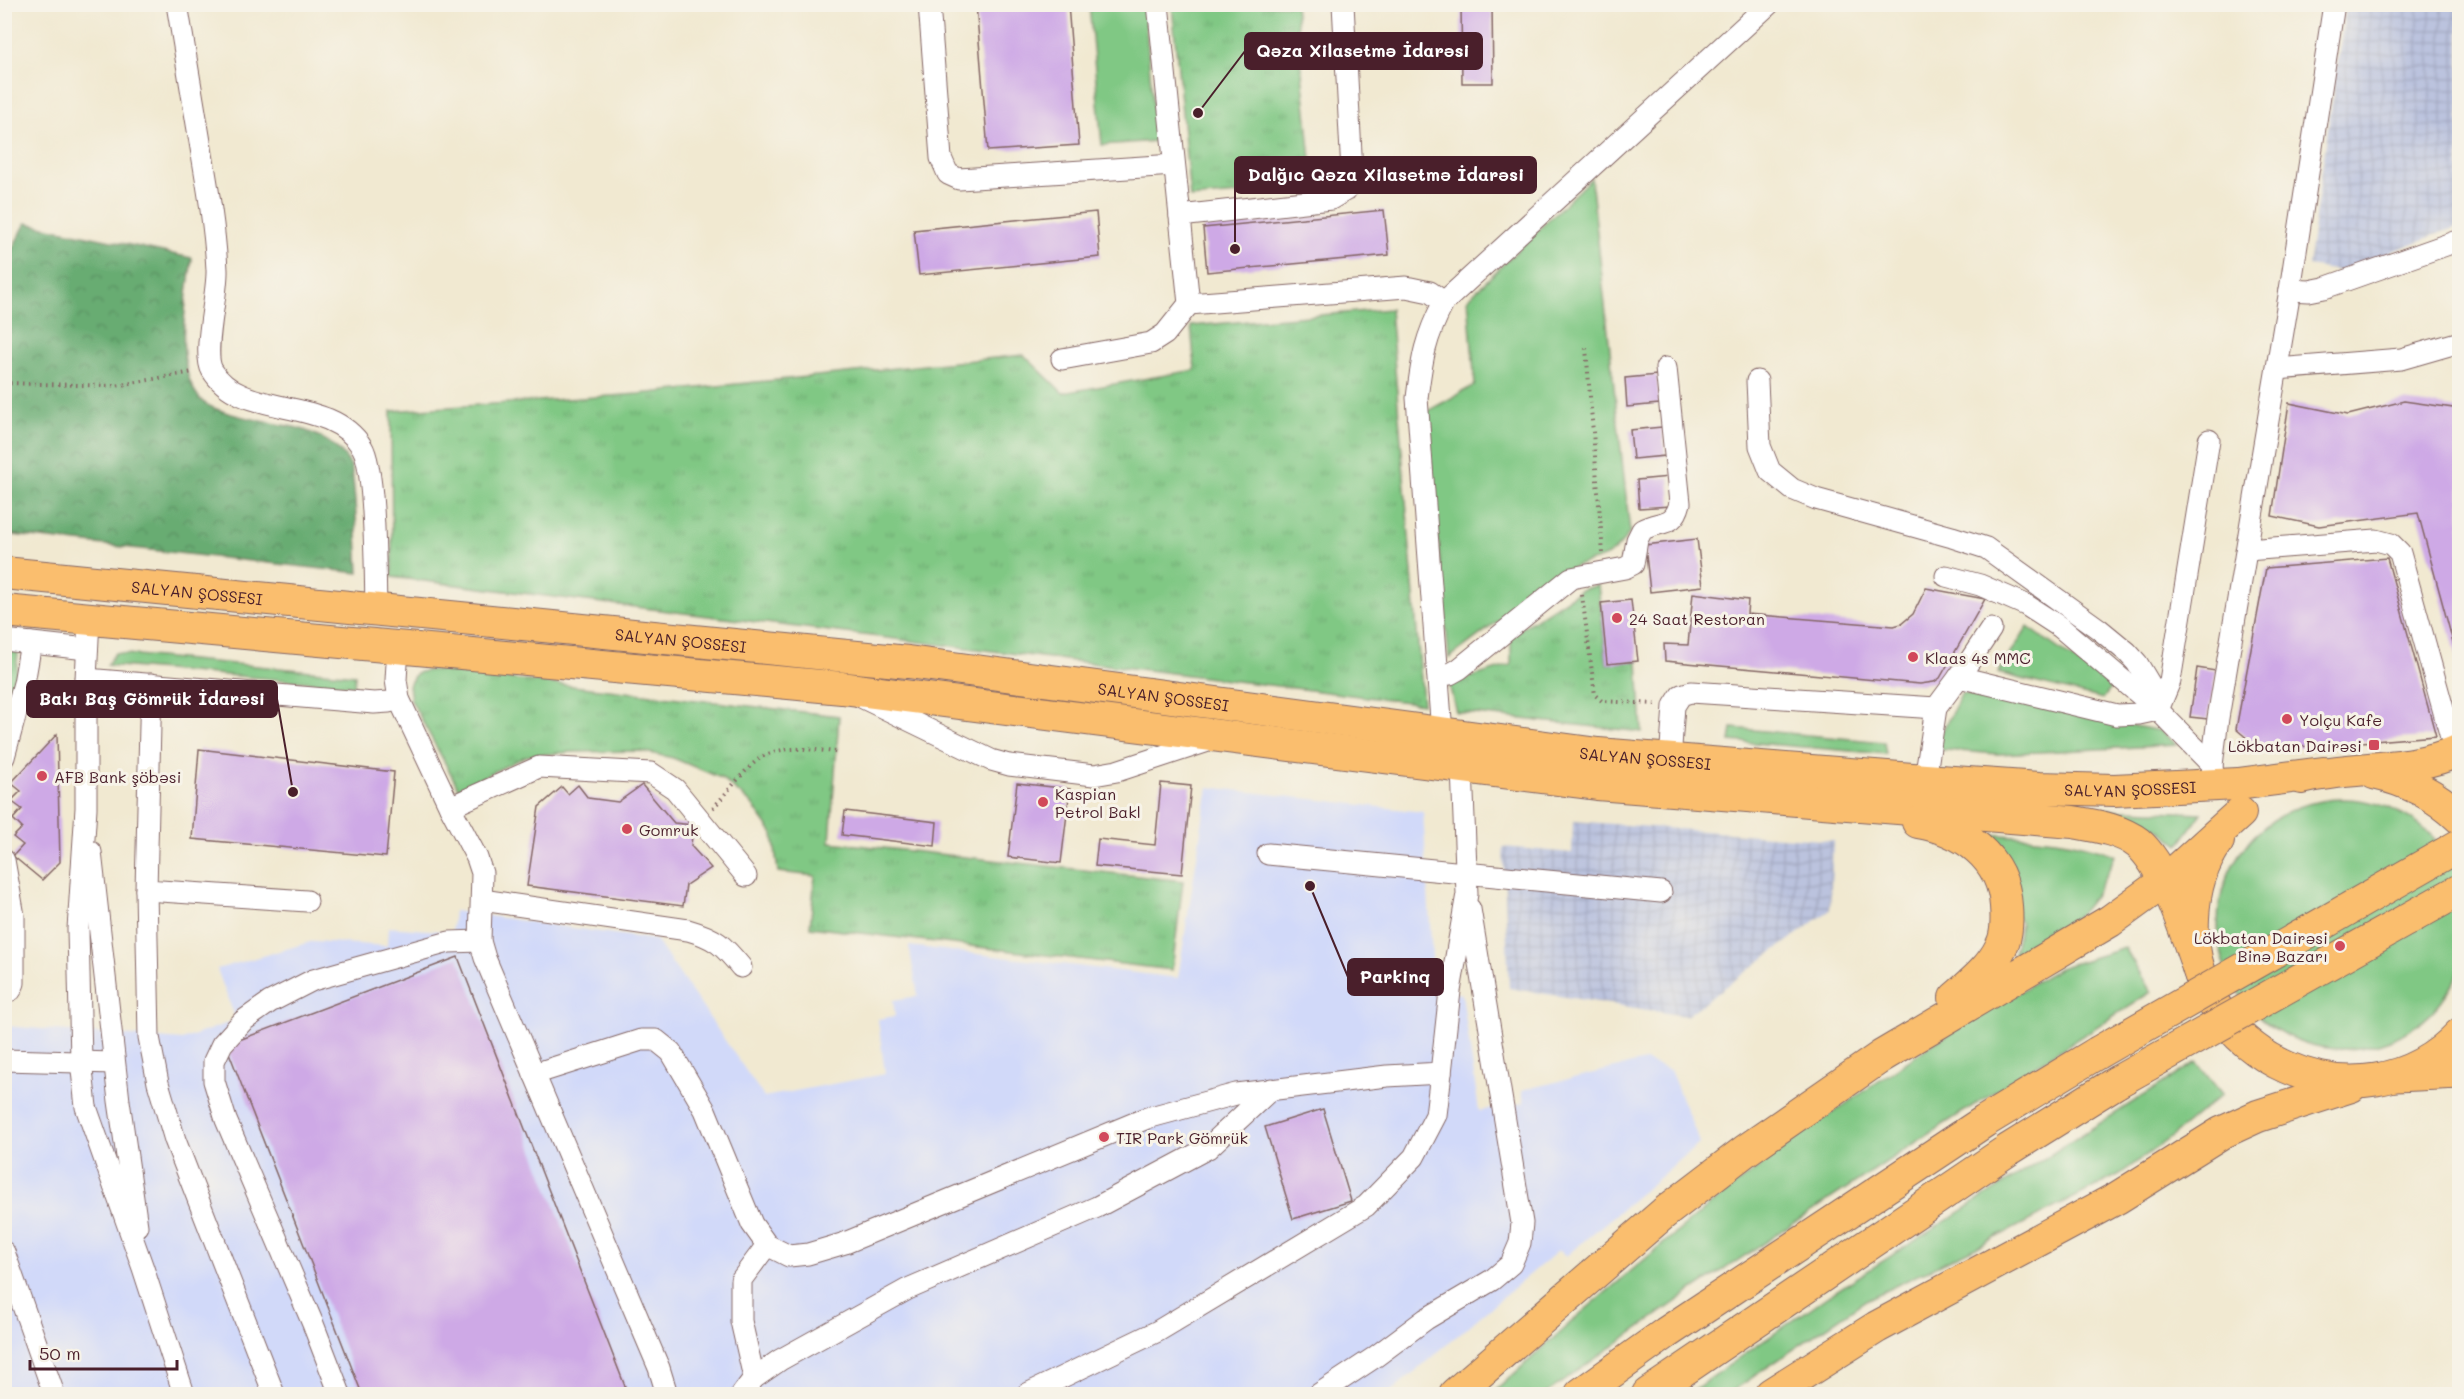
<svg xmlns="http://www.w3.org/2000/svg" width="2464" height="1399" viewBox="0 0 2464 1399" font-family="Mali,sans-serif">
  <defs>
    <pattern id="industrial-grid" width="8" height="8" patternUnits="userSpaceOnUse" patternTransform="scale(1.5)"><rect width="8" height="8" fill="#bbc3de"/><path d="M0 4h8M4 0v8" fill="none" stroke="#a2a7bf"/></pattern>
    <pattern id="forest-crowns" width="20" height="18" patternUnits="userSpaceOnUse" patternTransform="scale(1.5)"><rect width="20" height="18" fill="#68ac72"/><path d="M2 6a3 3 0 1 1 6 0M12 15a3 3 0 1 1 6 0" fill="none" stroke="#588b5e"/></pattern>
    <pattern id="park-tufts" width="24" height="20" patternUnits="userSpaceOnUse" patternTransform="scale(1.5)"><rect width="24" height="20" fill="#80c884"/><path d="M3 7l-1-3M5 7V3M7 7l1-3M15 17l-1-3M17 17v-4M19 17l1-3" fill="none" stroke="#70ab72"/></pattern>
  </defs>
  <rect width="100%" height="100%" fill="#f7f3e8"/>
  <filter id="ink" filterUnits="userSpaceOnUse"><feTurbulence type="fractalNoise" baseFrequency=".0167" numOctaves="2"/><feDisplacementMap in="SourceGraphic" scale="12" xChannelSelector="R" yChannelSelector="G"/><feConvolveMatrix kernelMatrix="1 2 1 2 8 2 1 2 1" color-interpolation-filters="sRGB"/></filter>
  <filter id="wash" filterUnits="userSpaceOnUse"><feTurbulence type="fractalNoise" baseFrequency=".008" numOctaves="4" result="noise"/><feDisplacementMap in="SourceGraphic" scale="24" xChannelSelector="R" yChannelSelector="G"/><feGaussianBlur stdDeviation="1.35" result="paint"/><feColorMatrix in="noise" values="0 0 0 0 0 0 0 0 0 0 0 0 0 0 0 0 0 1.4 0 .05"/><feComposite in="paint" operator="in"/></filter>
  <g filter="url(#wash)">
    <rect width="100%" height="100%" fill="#f1e9d1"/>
    <path fill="#d1d9f9" d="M1208 787 1423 812 1434 988 1462 994 1479 1111 1524 1103 1522 1090 1645 1061 1670 1070 1700 1143 1566 1256 1559 1250 1388 1394H5L4 1026 182 1040 236 1020 217 969 314 941 387 946 388 927 452 932 454 911 656 940 764 1097 885 1074 878 1019 895 1016 893 1000 918 996 909 946 1178 978Z"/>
    <g fill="url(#industrial-grid)">
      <path d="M2346 5H2459V226L2340 271 2308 266Z"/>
      <path d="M1573 821 1833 841 1830 910 1686 1016 1509 988 1503 847 1572 853Z"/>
    </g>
    <g fill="#80c884" stroke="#657458" stroke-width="1.5">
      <path d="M1089 5H1144L1156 141 1102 145Z"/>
      <path d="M1591 178 1630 532C1606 567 1598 554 1565 571L1449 658 1426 412 1475 385 1468 299Z"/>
      <path d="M2028 627 2112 687 2103 699 1998 673Z"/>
      <path d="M115 653 355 675 354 686 107 665Z"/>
      <path d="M1962 693 2161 731 2177 745 1998 754 1933 749Z"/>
      <path d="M1732 728 1884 742 1886 754 1730 741Z"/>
      <circle cx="2343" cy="924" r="125"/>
      <path d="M2102 809 2202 813 2179 845 2159 829Z"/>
      <path d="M1981 834C2028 837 2070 838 2115 855 2091 916 2066 928 2012 961L2021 924Z"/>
      <path d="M2125 948 2151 992 1927 1135 1690 1292 1545 1394H1492L1580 1314 1695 1217 1799 1136 1936 1042 2059 968Z"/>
      <path d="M2196 1062 2222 1094 2171 1137 2120 1174 2007 1232 1866 1300 1728 1394H1688L1828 1296Z"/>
    </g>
    <path fill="url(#forest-crowns)" stroke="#59664e" stroke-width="1.5" d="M26 223 192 258C187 298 171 368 202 401 215 414 274 423 294 427 317 433 337 443 350 464 355 472 358 556 359 573L5 534V262Z"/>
    <g fill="url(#park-tufts)" stroke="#657458" stroke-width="1.5">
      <path d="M1172 5H1295L1314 188 1190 198Z"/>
      <path d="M1390 309 1423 704 392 577 391 411 639 394 1024 355 1063 393 1195 370 1191 326Z"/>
      <path d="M1598 585 1607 664 1638 661 1642 732 1456 712 1449 684 1511 665V635L1581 590Z"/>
      <path d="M5 651 18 652 15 686 5 721Z"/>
      <path d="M431 670 839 716 830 842 1183 881 1172 970 810 927 815 876 778 872 773 834 751 803 721 778 673 758 640 751 572 752 526 756 459 789 411 700 409 685 416 673Z"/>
    </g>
    <g id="blocks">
      <g fill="#cea9e6">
        <path d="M976 4H1068L1079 145 988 151Z"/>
        <path d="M1461 4H1492L1493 83H1462Z"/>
        <path d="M1384 210 1389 255 1207 272 1203 228Z"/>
        <path d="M1096 212 1100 257 919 275 914 230Z"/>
        <path d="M1657 375 1659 404 1627 407 1625 378Z"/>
        <path d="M2404 401 2460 409V668L2418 513 2319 526 2272 516 2289 403 2348 415Z"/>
        <path d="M1662 427 1665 456 1633 459 1630 430Z"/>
        <path d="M1669 477 1671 506 1639 508 1637 480Z"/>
        <path d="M1697 539 1703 586 1650 592 1645 545Z"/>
        <path d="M2387 558 2436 736 2261 750 2236 729 2266 568Z"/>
        <path d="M1926 588 1985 599 1940 678 1934 682 1920 684 1665 661 1664 644 1688 645 1693 593 1748 600 1747 614 1894 626 1901 624 1913 614Z"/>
        <path d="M1631 600 1638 661 1607 664 1601 603Z"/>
        <path d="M2197 668 2216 671 2208 719 2190 717Z"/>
        <path d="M57 734 60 862 42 880 13 856 23 845 13 837 22 828 13 819 22 809 11 801 21 791 11 783Z"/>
        <path d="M199 749 394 772 386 857 192 839Z"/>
        <path d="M1017 783 1070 789 1061 863 1008 857Z"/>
        <path d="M1161 783 1191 786 1182 874 1095 866 1098 839 1155 845Z"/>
        <path d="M578 785 588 798 618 802 642 785 674 823 693 825 691 846 711 868 686 885 683 906 527 886 539 807 562 787 568 794Z"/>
        <path d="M845 811 937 822 935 846 842 835Z"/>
        <path d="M458 957 628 1394H362L226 1045Z"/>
        <path d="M1323 1109 1351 1201 1293 1219 1265 1127Z"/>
      </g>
    </g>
  </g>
  <g filter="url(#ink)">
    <use href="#blocks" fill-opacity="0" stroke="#846665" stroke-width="1.5"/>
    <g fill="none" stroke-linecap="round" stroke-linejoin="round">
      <g stroke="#846665" stroke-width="23">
        <g id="minor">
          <path d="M177 4C185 52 193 100 201 148 208 189 215 229 217 270 218 294 202 352 212 370 241 420 329 394 362 447 376 469 375 577 376 609"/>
          <path d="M929 4 941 158 948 174 959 179 1174 165"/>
          <path d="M1158 4 1189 304 1406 287 1430 292 1444 302"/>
          <path d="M1180 216 1331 199 1346 190 1352 172 1343 4"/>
          <path d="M2290 290 2309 291 2324 288 2460 240"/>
          <path d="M1062 359 1151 343 1165 334 1189 304"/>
          <path d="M2277 369 2401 359 2460 342"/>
          <path d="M1757 381 1760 446 1770 471 1792 489 1816 499 1952 537 1986 548 2099 629 2127 652 2137 663 2152 688 2158 710 2139 714 2117 715 1959 677 1936 708 1925 780"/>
          <path d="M2247 550 2376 540 2391 544 2400 553 2455 752"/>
          <path d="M1946 576 1980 585 2026 605 2060 627 2158 710 2212 765"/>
          <path d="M89 619 86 679V808L78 929 81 1061 86 1107 143 1268 184 1394"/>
          <path d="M4 640 87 649"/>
          <path d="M398 647 396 680 399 699 450 807 477 858 482 873 480 941 485 958 659 1368 667 1394"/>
          <path d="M1438 675 1450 674 1459 669 1571 578 1625 568 1633 564 1637 540 1642 530C1660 520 1674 528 1680 503L1666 368"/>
          <path d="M1959 677 1991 629"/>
          <path d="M86 679 374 703 389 702 399 699"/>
          <path d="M151 684 146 890 307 901"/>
          <path d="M861 697 991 760 1009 765 1094 775 1117 771 1214 739"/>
          <path d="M2158 710 2170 681 2209 440"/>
          <path d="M1442 733 1417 398C1422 358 1425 338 1444 302L1769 4"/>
          <path d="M4 757 24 683 31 643"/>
          <path d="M1670 760 1674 706 1681 695 1691 692 1936 708"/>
          <path d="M2214 786 2212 765 2218 718 2290 290 2334 4"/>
          <path d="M450 807 539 767 651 773 675 789 746 876"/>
          <path d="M91 852 119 1101 137 1226"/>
          <path d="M1268 854 1661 892"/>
          <path d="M4 860 14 916V983L11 990 4 993"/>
          <path d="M146 890 149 1037 158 1083 175 1140 274 1394"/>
          <path d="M482 900 688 930C716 938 723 945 741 967"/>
          <path d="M4 1060 114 1063"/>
          <path d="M534 1074 641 1040H656L671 1052 705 1110 752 1224 767 1245 789 1256 808 1254 845 1243 1147 1118 1236 1094 1387 1076 1441 1073 1450 991 1467 894 1462 768"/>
          <path d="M4 1252 54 1394"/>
          <path d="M754 1378 741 1321V1280L767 1245"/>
          <path d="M340 1394 313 1324 226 1120 214 1081V1061L222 1044 243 1021 270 1002 313 980 449 942 480 941"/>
          <path d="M742 1394 754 1378 780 1360 908 1289 1097 1207 1208 1148 1271 1089"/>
          <path d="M1027 1394 1158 1331 1366 1206 1414 1157 1436 1115 1441 1073"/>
          <path d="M1319 1394 1375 1357 1426 1319 1492 1280 1511 1264 1520 1243 1522 1223 1470 909"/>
        </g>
      </g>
      <g stroke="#846665" stroke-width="29">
        <path id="major" d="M2396 1078 2460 1075"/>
      </g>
      <g stroke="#846665" stroke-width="34">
        <g id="highway">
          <path id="s1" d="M4 573 908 662 1598 754 1925 780 2039 788 2114 790 2238 784 2323 773"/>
          <path d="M4 611 842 688 1597 784 2073 822C2095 826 2120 829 2138 843 2168 868 2190 947 2204 984"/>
          <path d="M2374 773C2407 780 2435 794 2460 818"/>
          <path d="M2302 778C2354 765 2410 773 2460 750"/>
          <path d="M1918 822C1964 830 2003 857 2006 906 2007 919 2007 936 2001 947 1991 968 1972 983 1955 998"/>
          <path d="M2218 841C2202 863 2194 890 2193 918 2185 1058 2363 1138 2460 1034"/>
          <path d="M1455 1394 1664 1213 1745 1151 1882 1056 2110 921 2165 881 2240 813"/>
          <path d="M1581 1394 1666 1333 1985 1121 2097 1053"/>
          <path d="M1648 1394 2008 1150 2117 1082"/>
          <path d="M1771 1394 1877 1327 2117 1198 2221 1133 2258 1116 2351 1086"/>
        </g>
      </g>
      <g stroke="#846665" stroke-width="4" stroke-dasharray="1.5 4.5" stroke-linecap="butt">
        <path d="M1586 348 1603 553"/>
        <path d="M4 383 115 386 193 372"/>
        <path d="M1582 595 1595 695 1602 701 1656 704"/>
        <path d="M713 808C725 795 748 765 762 757 784 744 813 750 836 752"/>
      </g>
      <use href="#minor" stroke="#fff" stroke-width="21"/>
      <use href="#major" stroke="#fabe6e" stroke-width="27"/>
      <use href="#highway" stroke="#fabe6e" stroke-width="32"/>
      <g stroke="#846665" stroke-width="34" stroke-linecap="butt">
        <g id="highway-bridge">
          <path d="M2097 1053 2460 845"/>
          <path d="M2117 1082 2460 890"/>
        </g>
      </g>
      <use href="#highway-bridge" stroke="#fabe6e" stroke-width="32"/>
    </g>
  </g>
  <g fill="#d1495b" stroke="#f7f3e8" stroke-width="2">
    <circle cx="1617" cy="618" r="6"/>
    <circle cx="1913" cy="657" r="6"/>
    <circle cx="2287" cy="719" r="6"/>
    <rect x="2368" y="739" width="12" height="12" rx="3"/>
    <circle cx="42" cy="776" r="6"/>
    <circle cx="1043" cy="802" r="6"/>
    <circle cx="627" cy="829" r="6"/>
    <circle cx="2340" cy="946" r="6"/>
    <circle cx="1104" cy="1137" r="6"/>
  </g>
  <g text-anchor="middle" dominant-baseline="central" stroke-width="6" stroke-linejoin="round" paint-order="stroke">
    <g font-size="16" fill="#4a1f2b" stroke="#f7f3e8">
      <text stroke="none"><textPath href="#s1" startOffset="194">SALYAN ŞOSSESI</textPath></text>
      <text stroke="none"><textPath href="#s1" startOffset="680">SALYAN ŞOSSESI</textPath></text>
      <text stroke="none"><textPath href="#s1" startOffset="1166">SALYAN ŞOSSESI</textPath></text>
      <text stroke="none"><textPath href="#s1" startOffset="1652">SALYAN ŞOSSESI</textPath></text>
      <text stroke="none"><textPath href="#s1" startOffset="2138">SALYAN ŞOSSESI</textPath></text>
    </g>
    <g font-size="16" fill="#4a1f2b" stroke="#f7f3e8" text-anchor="start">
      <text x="1629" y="618">24 Saat Restoran</text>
      <text x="1925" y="657">Klaas 4s MMC</text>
      <text x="2299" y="719">Yolçu Kafe</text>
      <text x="2362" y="745" text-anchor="end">Lökbatan Dairəsi</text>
      <text x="54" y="776">AFB Bank şöbəsi</text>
      <text x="1055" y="793">Kaspian<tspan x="1055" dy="18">Petrol Bakl</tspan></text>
      <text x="639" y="829">Gomruk</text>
      <text x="2328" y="937" text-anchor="end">Lökbatan Dairəsi<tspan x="2328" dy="18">Binə Bazarı</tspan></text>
      <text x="1116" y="1137">TIR Park Gömrük</text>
    </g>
  </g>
  <path fill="none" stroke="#4a1f2b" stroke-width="2" d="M1198 113L1245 51M1235 249L1235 175M293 792L277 699M1310 886L1348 977"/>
  <g fill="#4a1f2b" stroke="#f7f3e8" stroke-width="2">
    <circle cx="1198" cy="113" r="6"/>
    <circle cx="1235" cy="249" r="6"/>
    <circle cx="293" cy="792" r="6"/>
    <circle cx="1310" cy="886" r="6"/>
  </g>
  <g fill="#4a1f2b" stroke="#4a1f2b" stroke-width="2">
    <rect x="1245" y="33" width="237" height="36" rx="6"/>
    <rect x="1235" y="157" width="301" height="36" rx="6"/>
    <rect x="27" y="681" width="250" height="36" rx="6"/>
    <rect x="1348" y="959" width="95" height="36" rx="6"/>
  </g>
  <g font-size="18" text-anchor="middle" font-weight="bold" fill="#fff">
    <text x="1363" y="57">Qəza Xilasetmə İdarəsi</text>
    <text x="1386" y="181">Dalğıc Qəza Xilasetmə İdarəsi</text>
    <text x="152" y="705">Bakı Baş Gömrük İdarəsi</text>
    <text x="1395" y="983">Parkinq</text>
  </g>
  <rect width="2464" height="1399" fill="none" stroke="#f7f3e8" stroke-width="24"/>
  <path d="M30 1360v9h147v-9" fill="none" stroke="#4a1f2b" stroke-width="3"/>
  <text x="39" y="1360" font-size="18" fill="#4a1f2b" stroke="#f7f3e8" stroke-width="4.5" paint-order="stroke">50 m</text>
</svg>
